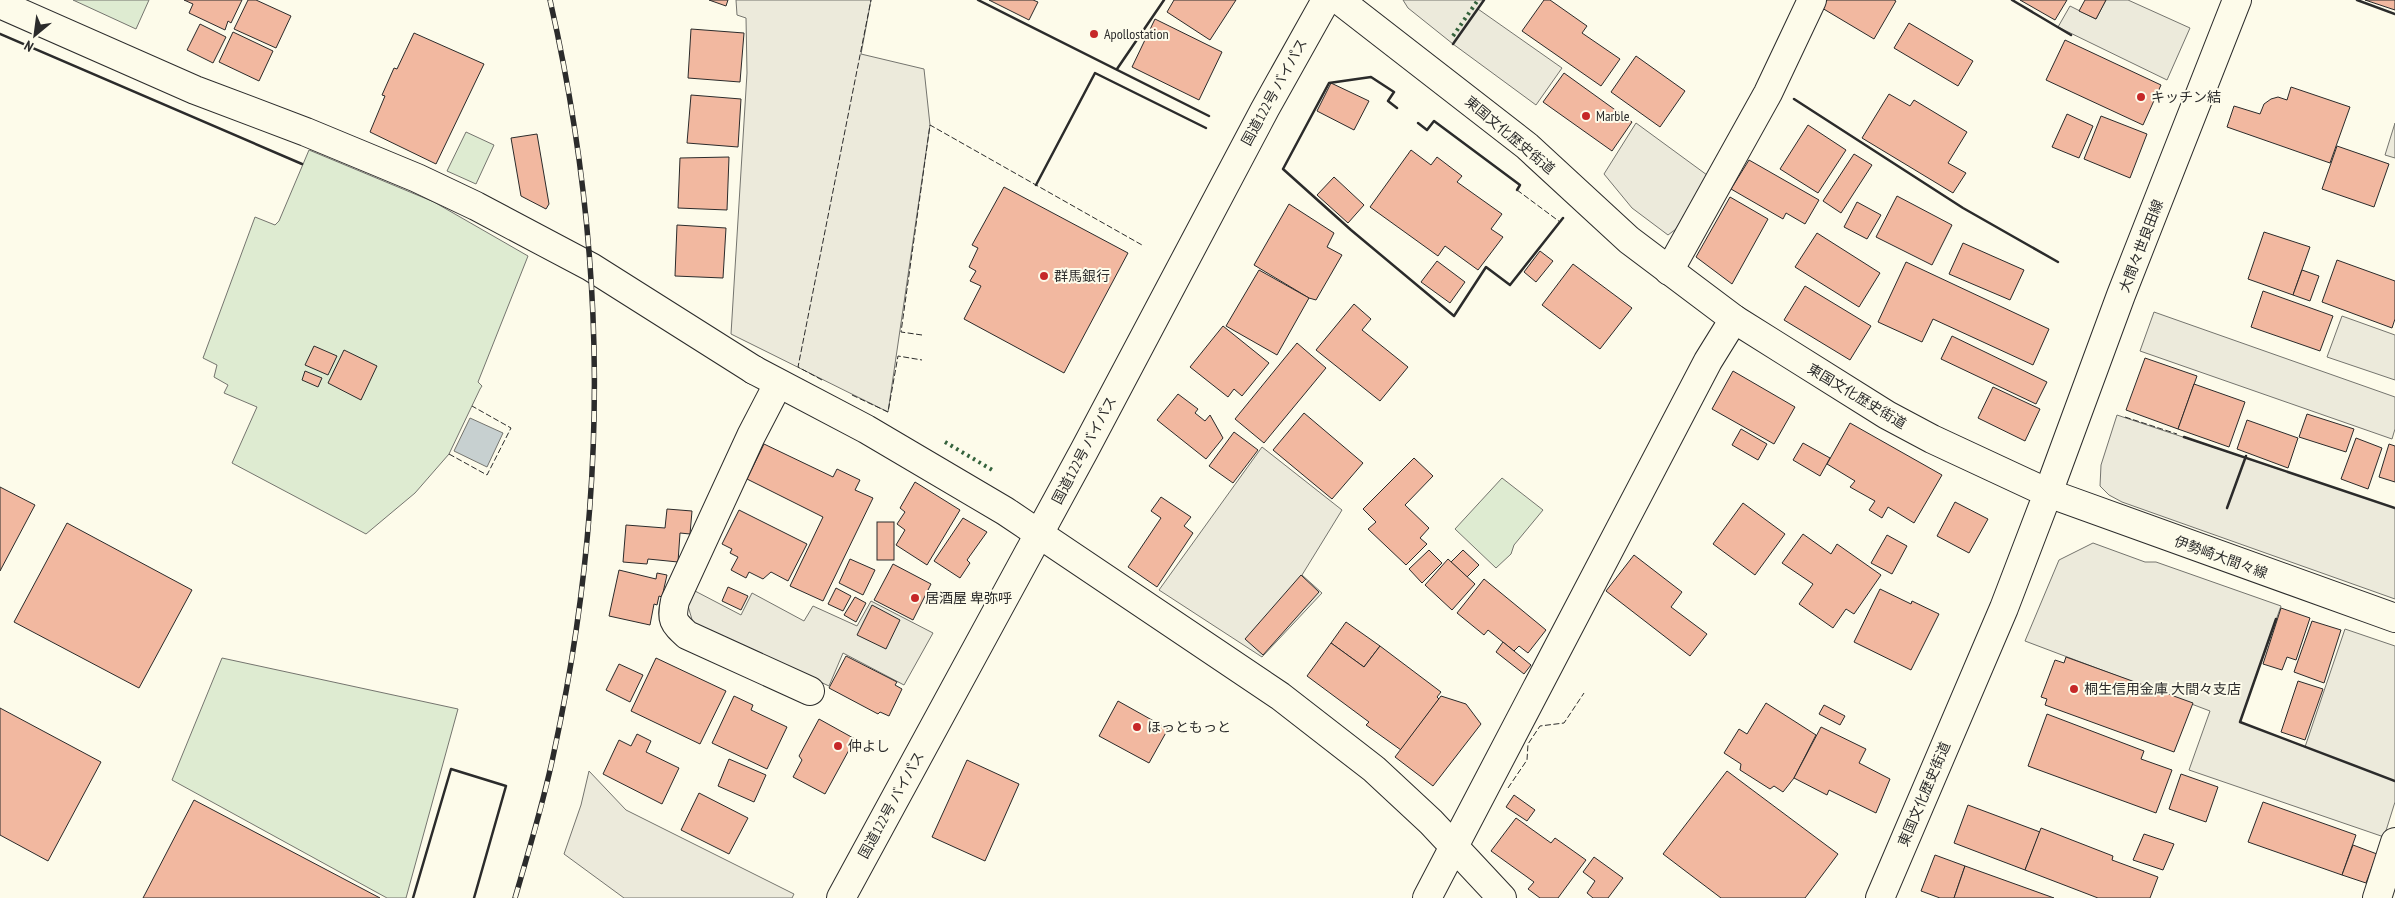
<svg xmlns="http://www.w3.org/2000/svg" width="2395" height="898" viewBox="0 0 2395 898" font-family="'PT Sans Narrow','Noto Sans JP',sans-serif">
  <rect width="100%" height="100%" fill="#fdfbea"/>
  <g fill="#deebd1" stroke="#74746e">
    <path d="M73 0H149L136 29Z"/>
    <path d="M466 132 494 145 476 184 447 171Z"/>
    <path d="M309 150 434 202 528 256 478 382 482 386 480 389 449 454 415 493 366 534 232 463 257 407 224 393 228 385 214 377 217 365 203 358 255 217 275 225 279 221Z"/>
    <path d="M1502 478 1543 510 1514 545 1511 554 1496 568 1455 529Z"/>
    <path d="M222 658 458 709 406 898H387L172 780Z"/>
  </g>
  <g fill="#eceadb" stroke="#74746e">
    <path d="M736 0H871L861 54 924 69 930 125 888 412 731 334 747 73 746 18 737 15Z"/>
    <path d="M1403 0H1484L1478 9 1562 68 1536 105 1453 44 1408 8Z"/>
    <path d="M2106 0H2128L2190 28 2167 80 2058 27 2070 6 2096 19Z"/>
    <path d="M1636 123 1707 175 1676 229 1668 235 1632 208 1604 174Z"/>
    <path d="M2395 123V158L2385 155Z"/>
    <path d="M2154 312 2395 397V429L2392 439 2140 351Z"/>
    <path d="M2342 316 2395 335V380L2327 357Z"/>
    <path d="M2117 415 2395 508V599L2122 502 2109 495 2100 486 2101 465Z"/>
    <path d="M1262 447 1342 510 1302 575 1322 593 1262 657 1159 590Z"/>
    <path d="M2093 543 2145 562H2156L2281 606 2240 722 2305 747 2345 629 2395 646V802L2384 837 2189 770 2210 711 2025 641 2059 560Z"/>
    <path d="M695 591 741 615 752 593 804 621 813 606 857 626 871 601 933 633 904 685 843 653 829 686 693 623 688 606Z"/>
    <path d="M589 771 626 810 794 894 792 898H624L564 854 581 805Z"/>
  </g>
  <path fill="#c7d0d0" stroke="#74746e" d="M470 418 503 433 487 467 454 451Z"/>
  <g fill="#f2b8a0" stroke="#2b2b2b">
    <path d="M184 0H242L231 23 228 21 225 30 189 13 193 4Z"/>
    <path d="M248 0H256L291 16 276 48 234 29Z"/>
    <path d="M709 0H728L726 6Z"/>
    <path d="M989 0H1033L1038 2 1029 20Z"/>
    <path d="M1174 0H1236L1210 40 1167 12Z"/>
    <path d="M1544 0H1550L1587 26 1582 33 1620 59 1601 86 1522 31Z"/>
    <path d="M1827 0H1894L1896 1 1874 39 1822 8Z"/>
    <path d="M2020 0H2067L2055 20Z"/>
    <path d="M2085 0H2106L2096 19 2079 11Z"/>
    <path d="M2365 0H2395V10Z"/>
    <path d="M1155 19 1222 52 1199 100 1132 67Z"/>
    <path d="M1909 23 1973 61 1958 86 1894 48Z"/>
    <path d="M200 24 226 37 213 63 187 50Z"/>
    <path d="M691 29 744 33 740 82 688 78Z"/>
    <path d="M233 32 273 51 259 81 219 62Z"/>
    <path d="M414 33 484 64 436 164 370 132 385 96 382 95 394 68 397 69Z"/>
    <path d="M2065 40 2161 85 2143 125 2046 80Z"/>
    <path d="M1636 56 1685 91 1660 127 1611 92Z"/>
    <path d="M1564 73 1632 122 1612 151 1543 102Z"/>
    <path d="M1331 83 1369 101 1354 130 1317 111Z"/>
    <path d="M2291 87 2350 107 2330 163 2227 127 2234 106 2260 114 2264 104 2271 99 2278 97 2287 100Z"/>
    <path d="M1889 94 1910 106 1914 100 1967 132 1948 163 1966 173 1953 193 1862 138Z"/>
    <path d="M691 95 741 99 738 147 687 143Z"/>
    <path d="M2067 114 2093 126 2079 158 2052 147Z"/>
    <path d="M2101 116 2147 134 2130 178 2084 159Z"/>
    <path d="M1808 125 1846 150 1818 193 1780 169Z"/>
    <path d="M537 134 549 204 546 209 521 196 511 138Z"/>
    <path d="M2337 146 2389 164 2374 207 2322 189Z"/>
    <path d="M1411 150 1431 165 1437 157 1462 176 1457 182 1502 214 1491 229 1503 237 1478 270 1445 246 1438 256 1370 207Z"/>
    <path d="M1854 154 1872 165 1841 213 1823 201Z"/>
    <path d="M729 157 727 210 678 208 680 158Z"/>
    <path d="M1749 160 1819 200 1805 224 1786 213 1783 219 1731 189Z"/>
    <path d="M1334 177 1364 205 1348 223 1317 195Z"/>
    <path d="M1004 187 1128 253 1064 373 964 319 981 286 970 281 976 271 969 267 978 248 972 245Z"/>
    <path d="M1897 196 1952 225 1932 265 1876 237Z"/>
    <path d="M1730 197 1768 219 1732 284 1696 257Z"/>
    <path d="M1857 202 1881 215 1867 239 1844 227Z"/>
    <path d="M1289 204 1334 233 1327 247 1342 255 1316 300 1309 298 1254 265Z"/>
    <path d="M677 225 726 228 723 278 675 276Z"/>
    <path d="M2264 232 2310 247 2293 295 2248 279Z"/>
    <path d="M1817 233 1880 273 1859 307 1795 267Z"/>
    <path d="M1963 243 2024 270 2010 300 1949 274Z"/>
    <path d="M1540 251 1553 261 1536 282 1524 272Z"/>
    <path d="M2337 260 2395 281V319L2392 328 2322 302Z"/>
    <path d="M1437 261 1465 282 1450 303 1421 282Z"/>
    <path d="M1906 262 2049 329 2033 365 1933 319 1922 342 1878 322Z"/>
    <path d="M1573 264 1632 308 1600 349 1542 305Z"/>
    <path d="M1259 270 1309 298 1277 355 1226 326Z"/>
    <path d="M2302 270 2319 276 2310 301 2293 295Z"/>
    <path d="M1805 286 1871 326 1850 360 1784 320Z"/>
    <path d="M2263 291 2333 316 2320 351 2251 327Z"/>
    <path d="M1354 304 1371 319 1362 330 1408 367 1380 401 1316 350Z"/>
    <path d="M1223 326 1269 363 1242 396 1234 389 1228 397 1190 367Z"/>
    <path d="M1952 336 2047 382 2036 404 1941 359Z"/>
    <path d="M1297 343 1326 368 1264 443 1235 419Z"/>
    <path d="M314 346 337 356 328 375 305 365Z"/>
    <path d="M344 350 377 366 361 400 328 383Z"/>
    <path d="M2145 358 2197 376 2178 429 2126 410Z"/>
    <path d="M305 371 322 378 318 387 302 380Z"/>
    <path d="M1733 371 1795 407 1774 444 1712 409Z"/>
    <path d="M2194 384 2245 402 2229 447 2178 429Z"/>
    <path d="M1993 387 2040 409 2025 441 1978 418Z"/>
    <path d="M1178 394 1198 409 1195 413 1205 421 1210 415 1223 438 1206 459 1157 420Z"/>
    <path d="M1304 413 1363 463 1332 499 1273 450Z"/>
    <path d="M2307 414 2354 429 2346 452 2299 437Z"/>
    <path d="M2247 420 2298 438 2288 468 2237 449Z"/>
    <path d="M1850 423 1942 475 1914 523 1888 507 1882 518 1869 510 1875 501 1850 487 1855 481 1827 464Z"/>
    <path d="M1741 429 1767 444 1758 460 1732 445Z"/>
    <path d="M1234 432 1258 450 1233 483 1209 466Z"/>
    <path d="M2356 438 2382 448 2368 489 2341 479Z"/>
    <path d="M1803 443 1830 458 1820 476 1793 460Z"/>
    <path d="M764 444 833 477 837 469 860 480 855 490 873 498 823 601 790 586 823 517 747 479Z"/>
    <path d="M2389 444 2395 446V482L2379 477Z"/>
    <path d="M1414 458 1433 476 1405 505 1429 528 1420 538 1427 544 1406 565 1368 529 1376 522 1363 509Z"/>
    <path d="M915 482 960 510 927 565 896 545 905 530 897 524 905 512 900 508Z"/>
    <path d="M0 487 35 505 0 571Z"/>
    <path d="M1161 497 1191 517 1184 526 1193 533 1157 587 1128 567 1161 518 1151 511Z"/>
    <path d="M1955 502 1988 519 1969 553 1937 536Z"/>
    <path d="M1743 503 1785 534 1755 575 1713 544Z"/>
    <path d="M667 509 692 511 690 534 680 533 678 562 648 559 647 564 623 562 626 525 665 528Z"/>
    <path d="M739 510 807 544 788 581 771 572 763 579 749 572 746 578 731 570 738 557 730 553 732 549 722 544Z"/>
    <path d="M963 518 987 532 967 560 970 563 960 578 934 561Z"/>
    <rect x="877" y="522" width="17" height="38"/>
    <path d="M67 523 192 590 139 688 14 622Z"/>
    <path d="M1803 534 1831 554 1837 544 1881 575 1854 614 1846 609 1833 628 1799 604 1813 584 1782 563Z"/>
    <path d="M1887 535 1907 546 1892 574 1871 563Z"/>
    <path d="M1429 550 1442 563 1422 583 1409 569Z"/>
    <path d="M1463 550 1479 565 1467 577 1451 562Z"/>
    <path d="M1634 555 1682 592 1671 607 1707 634 1690 656 1606 591Z"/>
    <path d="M850 559 875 570 863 595 839 583Z"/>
    <path d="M1448 559 1475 584 1452 610 1425 585Z"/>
    <path d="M893 564 931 584 913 620 874 600Z"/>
    <path d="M619 570 656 579 657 573 667 575 662 597 659 596 657 605 654 604 650 625 609 616Z"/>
    <path d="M1301 575 1319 592 1263 655 1245 639Z"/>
    <path d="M1484 579 1546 630 1528 653 1519 646 1514 651 1488 630 1484 635 1457 613Z"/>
    <path d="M728 587 748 596 741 610 722 601Z"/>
    <path d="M836 588 851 596 843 611 828 604Z"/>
    <path d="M1880 589 1911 604 1912 601 1939 614 1911 670 1854 642Z"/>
    <path d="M855 597 866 603 856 622 844 615Z"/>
    <path d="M872 605 900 620 886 649 857 635Z"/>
    <path d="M2281 608 2310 618 2296 660 2287 657 2282 670 2263 664Z"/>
    <path d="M2312 621 2341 630 2324 683 2294 672Z"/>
    <path d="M1346 622 1380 646 1364 667 1331 643Z"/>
    <path d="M1503 642 1531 665 1524 674 1496 652Z"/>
    <path d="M1331 643 1364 667 1380 646 1441 692 1437 697 1439 699 1401 750 1366 725 1369 722 1307 676Z"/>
    <path d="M846 656 897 682 895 685 902 689 889 716 880 712 878 714 829 688Z"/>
    <path d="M2066 657 2193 703 2174 752 2045 705 2047 699 2041 697 2055 660 2064 663Z"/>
    <path d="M656 658 726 691 700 744 631 711Z"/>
    <path d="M619 664 643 675 630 702 606 690Z"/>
    <path d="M2298 681 2323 689 2305 740 2281 732Z"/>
    <path d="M734 696 753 705 751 710 787 727 767 769 712 743Z"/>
    <path d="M1441 696 1466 704 1481 724 1433 786 1395 757Z"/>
    <path d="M1118 701 1168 729 1149 763 1099 736Z"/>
    <path d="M1766 703 1816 735 1794 778 1783 792 1774 786 1770 789 1740 770 1741 764 1724 753 1739 729 1747 734Z"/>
    <path d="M1824 705 1845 716 1840 725 1819 714Z"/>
    <path d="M0 708 101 762 48 861 0 835Z"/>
    <path d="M2047 714 2144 751 2141 759 2172 770 2156 813 2028 766Z"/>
    <path d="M819 719 855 739 825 794 793 777 802 760 799 756Z"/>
    <path d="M1821 727 1866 749 1859 763 1890 779 1876 813 1829 790 1827 795 1794 778Z"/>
    <path d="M637 734 651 741 646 752 679 768 662 804 603 774 619 740 631 746Z"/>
    <path d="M729 759 766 775 754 802 718 786Z"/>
    <path d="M967 760 1019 784 985 861 932 837Z"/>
    <path d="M1727 771 1838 854 1805 898H1721L1663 854Z"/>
    <path d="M2181 774 2218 787 2206 822 2169 809Z"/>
    <path d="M699 793 748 818 729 854 681 830Z"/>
    <path d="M1514 795 1535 810 1527 821 1506 807Z"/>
    <path d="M194 800 380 898H143Z"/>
    <path d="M2263 802 2356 835 2342 875 2248 842Z"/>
    <path d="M1968 805 2040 832 2025 870 1954 843Z"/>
    <path d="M1516 818 1551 843 1555 838 1586 860 1558 898H1540L1528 889 1534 882 1491 851Z"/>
    <path d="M2041 828 2113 856 2112 860 2158 877 2150 898H2098L2025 870Z"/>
    <path d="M2144 834 2174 844 2163 870 2133 860Z"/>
    <path d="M2353 845 2377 854 2366 883 2342 875Z"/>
    <path d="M1935 855 1965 866 1954 898H1940L1921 891Z"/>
    <path d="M1594 857 1623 878 1608 898H1593L1587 893 1595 881 1583 872Z"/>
    <path d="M1965 866 2054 898H1954Z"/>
  </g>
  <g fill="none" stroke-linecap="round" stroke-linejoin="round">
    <g stroke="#2b2b2b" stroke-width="30">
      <g id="minor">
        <path d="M0 4 195 90 306 132 417 178 476 206 591 267 754 370"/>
        <path d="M1669 271 1768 93 1812 0"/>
        <path d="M778 384 751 436 675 601C671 620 673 622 687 635L810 691"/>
        <path d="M1427 898 1708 361 1734 319"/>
        <path d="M2377 898 2395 842"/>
      </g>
    </g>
    <g stroke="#2b2b2b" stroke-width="30">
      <g id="tertiary">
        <path d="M754 370 866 429 1005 511 1280 696 1374 769 1431 822 1502 898"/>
        <path d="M841 898 1084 451 1265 109 1326 0"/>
      </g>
    </g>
    <g stroke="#2b2b2b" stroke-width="30">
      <path id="primary" d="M2237 0 2121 295 2048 493 2395 618"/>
    </g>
    <g stroke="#2b2b2b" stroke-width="30">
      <path id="trunk" d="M1339 0 1527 146 1629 240 1734 319 1887 415 1932 439 2048 493 2004 608 1880 898"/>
    </g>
    <use href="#minor" stroke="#fdfbea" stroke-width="28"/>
    <use href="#tertiary" stroke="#fdfbea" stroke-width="28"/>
    <use href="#primary" stroke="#fdfbea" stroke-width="28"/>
    <use href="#trunk" stroke="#fdfbea" stroke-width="28"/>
    <g stroke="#2b2b2b" stroke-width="5.5">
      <path id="rail" d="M515 898C529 850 544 801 554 752 609 498 608 254 550 0"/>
    </g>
    <use href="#rail" stroke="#fdfbea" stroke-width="4" stroke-dasharray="11" stroke-linecap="butt"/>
    <g stroke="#34623c" stroke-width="4" stroke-dasharray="2.5 4" stroke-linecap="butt">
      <path d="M1453 36 1478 0"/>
      <path d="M945 442 994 471"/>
    </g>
    <g stroke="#2b2b2b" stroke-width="1" stroke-dasharray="6 2.5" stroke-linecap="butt">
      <path d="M1517 190 1560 222"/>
      <path d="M922 335 901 332 930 125 1142 245"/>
      <path d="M822 380 798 367 871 0"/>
      <path d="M852 395 888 412 898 356 922 360"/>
      <path d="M2125 417 2177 434"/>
      <path d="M449 454 487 475 511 428 472 406"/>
      <path d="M1508 788 1527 760 1528 744 1540 726 1564 723 1584 693"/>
    </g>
    <g stroke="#2b2b2b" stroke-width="2.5">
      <path d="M978 0 1209 116"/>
      <path d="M2012 0 2071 35"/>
      <path d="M2357 0 2395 14"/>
      <path d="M0 34 302 164"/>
      <path d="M1453 44 1484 0"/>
      <path d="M1117 69 1164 0"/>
      <path d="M1794 99 1963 208 2058 262"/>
      <path d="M1397 108 1388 101 1394 92 1371 77 1329 83 1283 169 1351 230 1454 316 1486 267 1510 285 1563 218"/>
      <path d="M1418 123 1427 130 1434 121 1520 185 1517 190"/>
      <path d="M1036 185 1095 73 1206 128"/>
      <path d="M2184 437 2395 508"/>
      <path d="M2227 508 2246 456"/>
      <path d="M2276 619 2240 722 2395 781"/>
      <path d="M413 898 451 769 506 786 474 898"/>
    </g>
  </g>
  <g fill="#c62828" stroke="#fdfbea" stroke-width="2">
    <circle cx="1094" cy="34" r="5"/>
    <circle cx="2141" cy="97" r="5"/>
    <circle cx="1586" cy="116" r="5"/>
    <circle cx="1044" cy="276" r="5"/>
    <circle cx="915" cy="598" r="5"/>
    <circle cx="2074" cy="689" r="5"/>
    <circle cx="1137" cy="727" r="5"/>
    <circle cx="838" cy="746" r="5"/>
  </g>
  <g text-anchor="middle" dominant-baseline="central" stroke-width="4" stroke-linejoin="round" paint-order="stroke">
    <g font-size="14" fill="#2b2b2b" stroke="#fdfbea" text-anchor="start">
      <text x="1104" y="34">Apollostation</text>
      <text x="2151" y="97">キッチン結</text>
      <text x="1596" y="116">Marble</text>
      <text x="1054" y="276">群馬銀行</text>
      <text x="925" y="598">居酒屋 卑弥呼</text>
      <text x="2084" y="689">桐生信用金庫 大間々支店</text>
      <text x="1147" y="727">ほっともっと</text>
      <text x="848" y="746">仲よし</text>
    </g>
    <g font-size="14" fill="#2b2b2b" stroke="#fdfbea">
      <text transform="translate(1274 92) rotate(-61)">国道122号 バイパス</text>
      <text transform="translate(1510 135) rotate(40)">東国文化歴史街道</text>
      <text transform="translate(2141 246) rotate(-69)">大間々世良田線</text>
      <text transform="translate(1857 396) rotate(31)">東国文化歴史街道</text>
      <text transform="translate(1084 450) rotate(-62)">国道122号 バイパス</text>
      <text transform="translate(2221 557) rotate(20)">伊勢崎大間々線</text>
      <text transform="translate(1924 794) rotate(-67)">東国文化歴史街道</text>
      <text transform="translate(891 805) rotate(-61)">国道122号 バイパス</text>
    </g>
  </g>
  <g transform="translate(35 35) rotate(209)" stroke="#fdfbea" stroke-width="4" paint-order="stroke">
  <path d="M0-4L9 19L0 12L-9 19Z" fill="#2b2b2b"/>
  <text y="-8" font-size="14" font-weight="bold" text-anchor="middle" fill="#2b2b2b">N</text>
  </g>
</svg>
